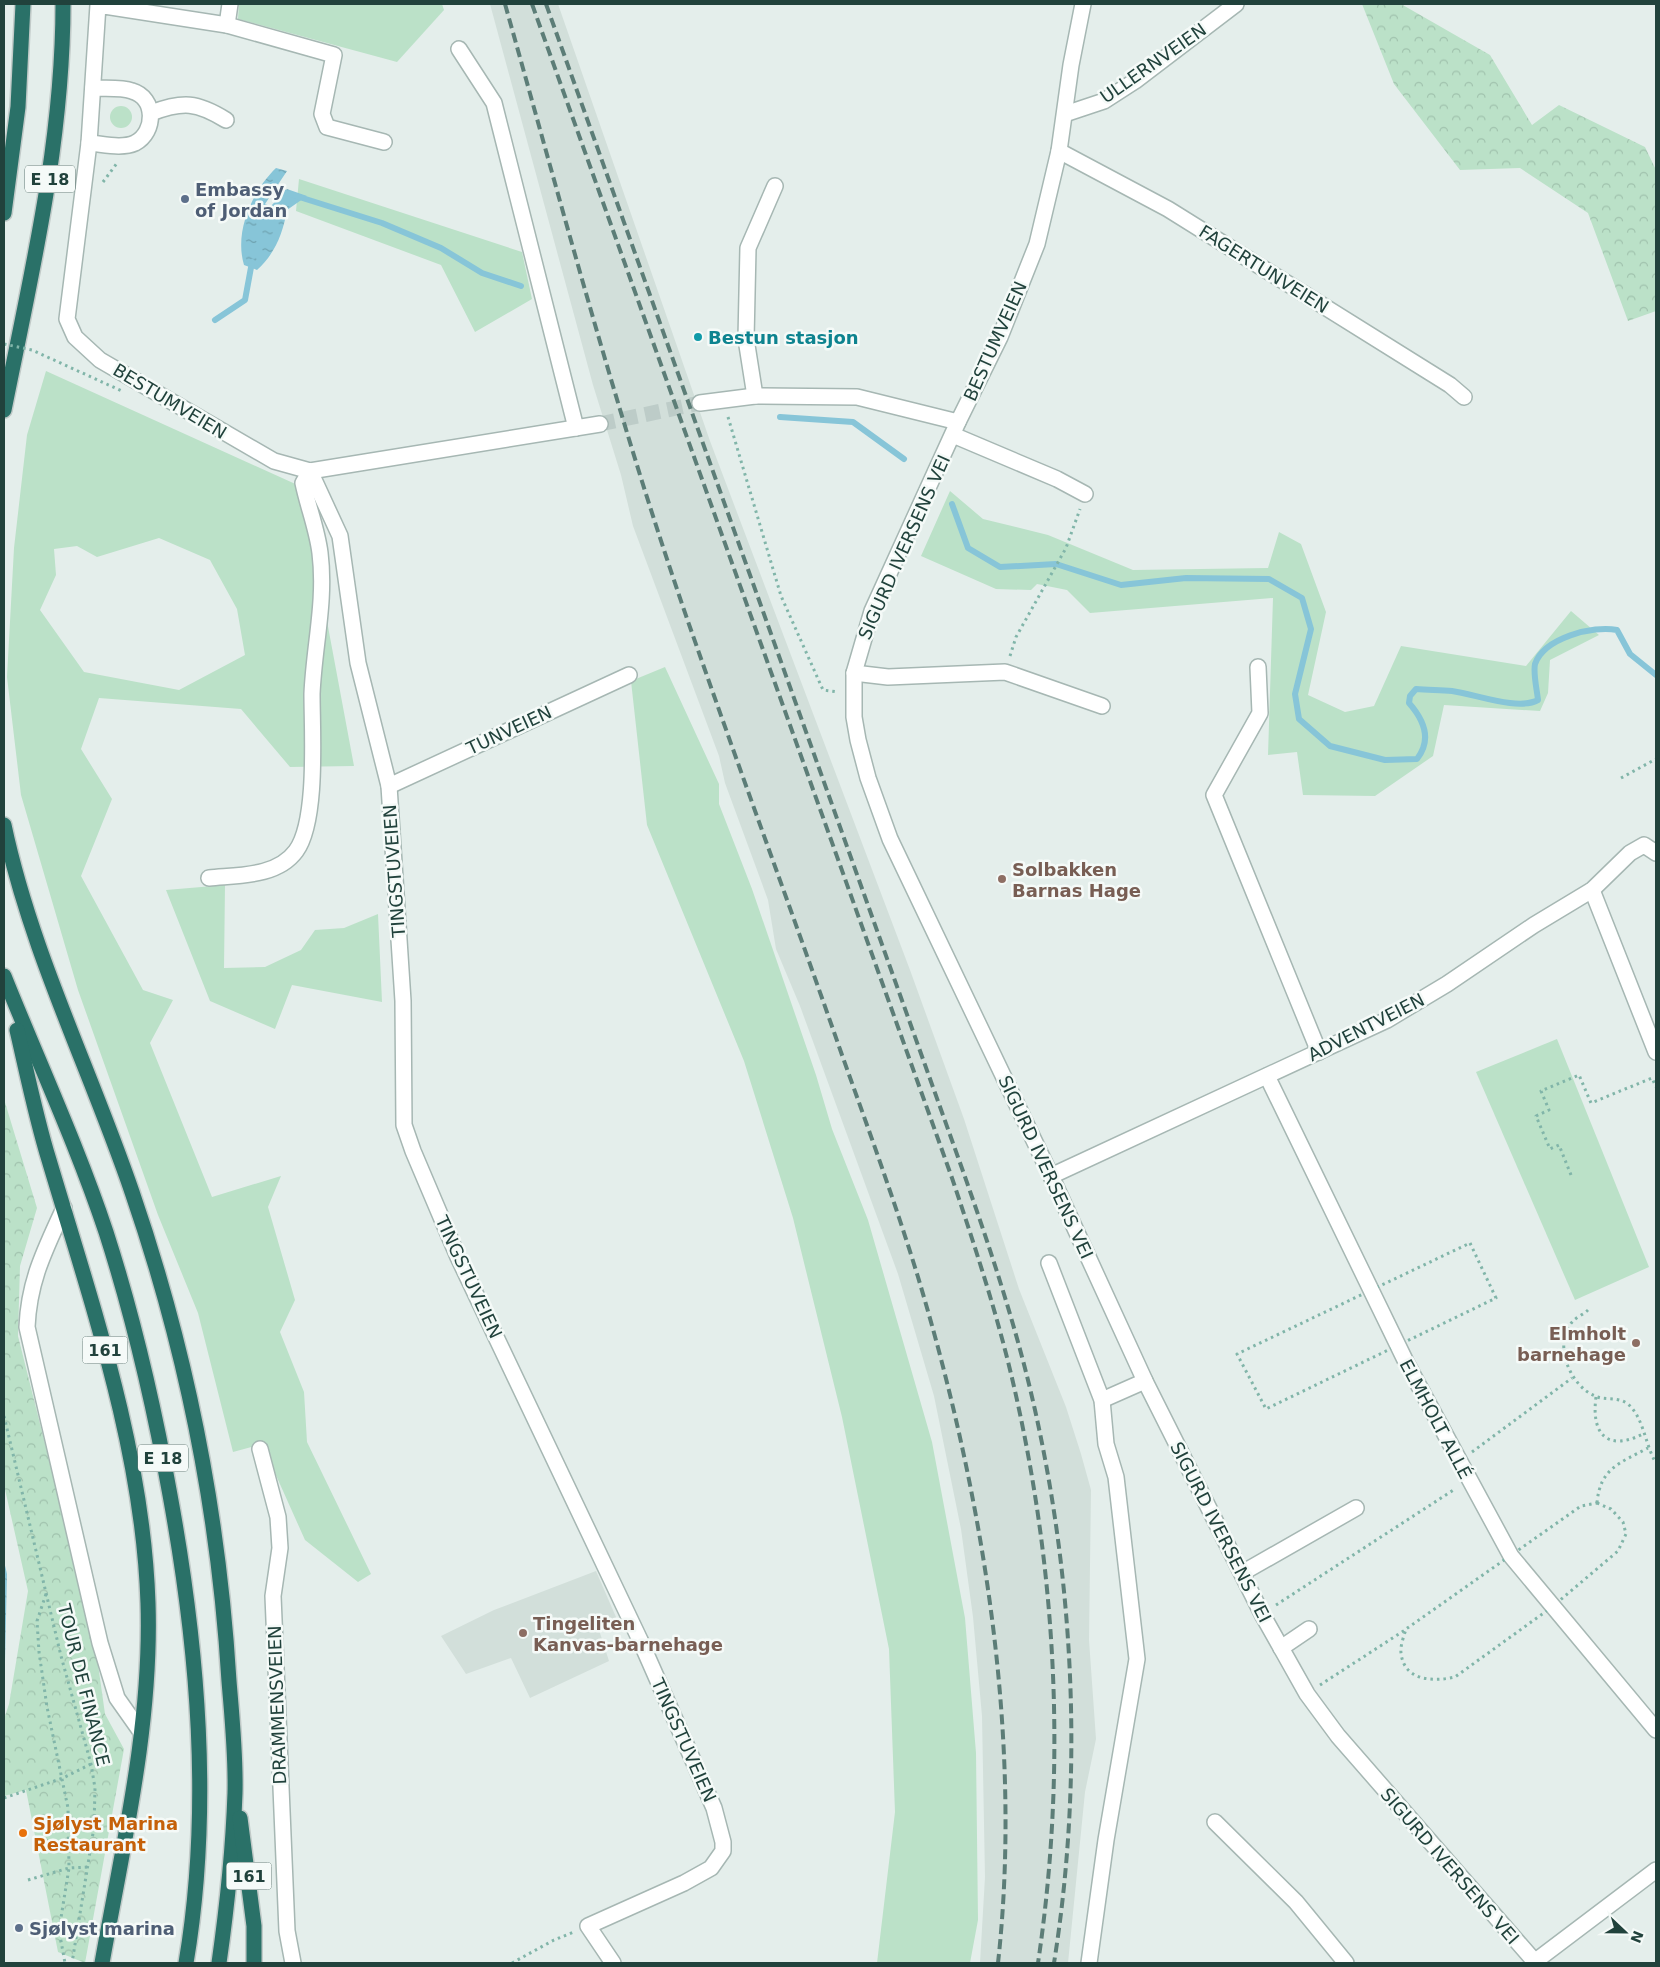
<svg xmlns="http://www.w3.org/2000/svg" width="1660" height="1967" viewBox="0 0 1660 1967" font-family="'DejaVu Sans',sans-serif">
  <defs>
    <pattern id="forest-crowns" width="20" height="18" patternUnits="userSpaceOnUse" patternTransform="scale(1.25)"><rect width="20" height="18" fill="#bbe1c8"/><path d="M2 6a3 3 0 1 1 6 0M12 15a3 3 0 1 1 6 0" fill="none" stroke="#a0c2ad"/></pattern>
    <pattern id="water-ripples" width="26" height="14" patternUnits="userSpaceOnUse" patternTransform="scale(1.25)"><rect width="26" height="14" fill="#87c5d8"/><path d="M2 4q2-2 4 0t4 0M15 11q2-2 4 0t4 0" fill="none" stroke="#6ea2b0"/></pattern>
  </defs>
  <rect width="100%" height="100%" fill="#e4eeeb"/>
  <g fill="#d2dfda">
    <path d="M490 4H558L710 441 910 970 964 1119 1019 1289 1066 1407 1081 1454 1091 1490 1089 1640 1096 1739 1085 1792 1068 1963H980L985 1877 982 1716 973 1617 961 1529 934 1396 898 1274 800 1006 776 949 768 900 725 783 719 756 633 526 621 475 593 385Z"/>
    <path d="M596 1571 619 1624 599 1630 609 1661 530 1698 511 1658 466 1674 441 1636 494 1610Z"/>
  </g>
  <g fill="#bbe1c8" fill-rule="evenodd">
    <path d="M239 4H442L444 10 397 62 238 19Z"/>
    <circle cx="121" cy="117" r="11"/>
    <path d="M299 179 522 252 532 299 475 332 441 265 296 211Z"/>
    <path d="M46 371 302 487 354 766 290 767 241 709 99 698 81 749 112 799 81 876 143 990 173 1000 150 1043 212 1197 281 1176 268 1207 295 1300 280 1332 304 1392 307 1442 371 1574 358 1582 305 1540 262 1444 233 1452 198 1313 158 1215 78 990 21 795 7 677 14 548 27 435ZM159 538 210 560 237 609 245 655 179 690 84 672 40 610 56 575 54 549 77 546 97 557Z"/>
    <path d="M950 491 983 519 1048 535 1133 570 1268 568 1279 532 1301 544 1326 612 1308 695 1345 712 1374 706 1401 646 1526 666 1571 611 1599 635 1550 660 1548 693 1540 711 1444 705 1433 756 1375 796 1303 795 1297 752 1268 755 1273 598 1090 613 1067 590 1037 584 1031 590 996 589 921 556Z"/>
    <path d="M665 667 719 784V804L752 889 816 1075 832 1129 868 1220 932 1442 965 1618 976 1753 978 1920 970 1963H877L895 1812 889 1649 842 1417 793 1218 744 1061 647 825 631 681Z"/>
    <path d="M225 885 224 968 265 967 301 950 315 930 344 928 378 914 382 1002 292 985 275 1029 210 1001 166 890Z"/>
    <path d="M1557 1039 1649 1267 1575 1300 1476 1072Z"/>
  </g>
  <g fill="url(#forest-crowns)">
    <path d="M1362 4H1401L1490 55 1532 125 1559 105 1645 147 1656 170V311L1628 321 1588 213 1520 168 1460 170 1394 84Z"/>
    <path d="M4 1099 37 1208 20 1266 18 1336 95 1643 105 1714 124 1749 85 1963 58 1952 26 1790 4 1796V1719L9 1704 28 1591 4 1485Z"/>
  </g>
  <g fill="url(#water-ripples)">
    <path d="M276 168 287 171 265 204 271 206 287 189 307 196 287 210C283 233 275 254 257 270L244 265C234 232 252 191 276 168Z"/>
    <path d="M4 1561 7 1574 4 1705Z"/>
  </g>
  <g fill="none" stroke-linecap="round" stroke-linejoin="round">
    <g stroke="#87c5d8" stroke-width="6">
      <path d="M265 194 277 190 382 223 441 248 482 273 521 286"/>
      <path d="M215 320 245 300 252 262"/>
      <path d="M780 417 853 422 904 459"/>
      <path d="M952 504 968 548 1000 567 1056 564 1121 585 1186 578 1269 579 1302 598 1311 629 1295 694 1299 719 1330 746 1385 760 1417 759C1432 740 1424 720 1409 703L1410 696 1416 689C1428 690 1440 690 1452 691 1475 694 1518 711 1538 700 1537 690 1533 674 1535 664 1544 638 1593 625 1617 630L1630 654 1656 675"/>
    </g>
    <path stroke="#bdccc8" stroke-width="15" stroke-dasharray="15 8" stroke-linecap="butt" d="M600 424 700 403"/>
    <g stroke="#a6b7b3" stroke-width="18">
      <g id="minor">
        <path d="M1083 4 1071 65 1059 151 1037 244 1000 337 958 422 872 611 854 673V717L858 740 868 778 890 839 1051 1176 1145 1381 1262 1614 1307 1694 1338 1736 1536 1963"/>
        <path d="M227 25 230 4"/>
        <path d="M459 49 494 103 576 428"/>
        <path d="M151 113C183 101 197 102 226 120"/>
        <path d="M1065 114 1104 101 1135 81 1236 4"/>
        <path d="M384 142 327 127 322 114 334 55 227 25 98 5 89 143 67 319 75 337 100 360 274 461 310 471 600 424"/>
        <path d="M89 143C103 144 122 149 135 143 156 132 156 98 132 91 121 87 105 89 93 88"/>
        <path d="M1059 151 1168 209 1450 385 1464 397"/>
        <path d="M755 396 746 339 748 248 775 186"/>
        <path d="M700 403 755 396 857 397 958 422"/>
        <path d="M953 435 1057 479 1085 494"/>
        <path d="M310 471 340 536 358 663 389 786 403 1001 404 1125 413 1151 458 1257 640 1640 714 1808 723 1842V1851L711 1868 684 1883 588 1926 613 1963"/>
        <path d="M1258 667 1260 713 1214 795 1319 1052"/>
        <path d="M854 673 888 677 1005 672 1102 706"/>
        <path d="M389 786 629 675"/>
        <path d="M209 878C238 875 277 877 296 851 318 821 312 731 312 694 314 646 326 601 320 553 317 529 308 507 303 483L310 471"/>
        <path d="M1592 890 1656 1052"/>
        <path d="M1267 1076 1406 1362 1511 1556 1656 1730"/>
        <path d="M1051 1176 1387 1020 1447 984 1534 925 1592 890 1630 853 1644 845 1656 853"/>
        <path d="M64 1208C45 1250 29 1280 27 1327L100 1643 117 1698 141 1732"/>
        <path d="M1049 1263 1102 1400 1106 1444 1116 1477 1137 1659 1106 1840 1089 1963"/>
        <path d="M1102 1400 1145 1381"/>
        <path d="M260 1449 278 1517 280 1548 273 1596 287 1931 293 1963"/>
        <path d="M1242 1573 1356 1508"/>
        <path d="M1281 1648 1309 1629"/>
        <path d="M1215 1822 1296 1902 1346 1963"/>
        <path d="M1533 1963 1656 1870"/>
      </g>
    </g>
    <g stroke="#c1cac8" stroke-width="18">
      <g id="highway">
        <path d="M4 213 18 107 23 4"/>
        <path d="M4 410C31 275 63 143 63 4"/>
        <path d="M4 825C31 952 90 1069 132 1192 186 1349 219 1516 229 1681 232 1718 236 1756 235 1793 233 1850 227 1907 219 1963"/>
        <path d="M4 976C38 1061 77 1145 106 1232 134 1319 154 1406 170 1495 198 1648 212 1809 186 1963"/>
        <path d="M17 1030C27 1073 36 1118 49 1160 92 1305 143 1451 148 1603 152 1724 123 1845 102 1963"/>
        <path d="M240 1818 254 1926V1963"/>
      </g>
    </g>
    <g stroke="#81b5a9" stroke-width="3" stroke-dasharray="2.5 4" stroke-linecap="butt">
      <path d="M103 182 117 163"/>
      <path d="M728 417 781 596 823 690 838 692"/>
      <path d="M1010 656 1016 637 1066 548 1080 509"/>
      <path d="M1621 778 1656 759"/>
      <path d="M1571 1175 1559 1145 1550 1149 1536 1116 1549 1110 1541 1091 1579 1075 1591 1103 1652 1078 1656 1087"/>
      <path d="M1470 1243 1496 1298 1266 1409 1237 1354Z"/>
      <path d="M1588 1310C1584 1314 1577 1317 1573 1321 1552 1343 1570 1386 1595 1396 1605 1401 1617 1396 1628 1404 1644 1418 1645 1445 1656 1463"/>
      <path d="M1596 1397C1591 1434 1607 1452 1643 1434"/>
      <path d="M4 1416 61 1656 91 1764 95 1788 94 1827 72 1963"/>
      <path d="M1472 1452 1572 1378"/>
      <path d="M1597 1503 1611 1509 1623 1522 1626 1534 1618 1551 1552 1607 1455 1677C1433 1682 1404 1681 1401 1653 1400 1646 1404 1636 1406 1629L1581 1506Z"/>
      <path d="M1597 1503C1600 1468 1620 1463 1648 1448"/>
      <path d="M46 1594 37 1621 39 1652 47 1707 68 1808 69 1868 59 1930 65 1963"/>
      <path d="M1276 1605 1455 1489"/>
      <path d="M1320 1685 1405 1630"/>
      <path d="M4 1798 63 1778 91 1764"/>
      <path d="M28 1880 69 1868 88 1867"/>
      <path d="M512 1963 554 1940 574 1932"/>
    </g>
    <use href="#minor" stroke="#fff" stroke-width="15"/>
    <use href="#highway" stroke="#2a7168" stroke-width="15"/>
    <g stroke="#5c7d77" stroke-width="4" stroke-dasharray="10 5" stroke-linecap="butt">
      <path d="M505 4C566 221 623 438 698 650 745 785 795 920 842 1055 868 1128 895 1202 918 1277 983 1494 1023 1737 998 1963"/>
      <path d="M532 4 952 1178C974 1244 996 1310 1012 1378 1057 1570 1067 1768 1038 1963"/>
      <path d="M546 4 964 1174C991 1251 1017 1329 1035 1410 1075 1590 1083 1781 1054 1963"/>
    </g>
    <path stroke="#81b5a9" stroke-width="3" stroke-dasharray="2.5 4" stroke-linecap="butt" d="M4 344 32 350 124 392"/>
  </g>
  <g fill="#5c6f8a" stroke="#f5faf8" stroke-width="2">
    <circle cx="185" cy="199" r="5"/>
    <circle cx="19" cy="1928" r="5"/>
  </g>
  <circle fill="#0f9aa8" stroke="#f5faf8" stroke-width="2" cx="698" cy="337" r="5"/>
  <g fill="#8d6e63" stroke="#f5faf8" stroke-width="2">
    <circle cx="1002" cy="879" r="5"/>
    <circle cx="1636" cy="1343" r="5"/>
    <circle cx="523" cy="1633" r="5"/>
  </g>
  <circle fill="#e8710a" stroke="#f5faf8" stroke-width="2" cx="23" cy="1833" r="5"/>
  <g text-anchor="middle" dominant-baseline="central" stroke-width="5" stroke-linejoin="round" paint-order="stroke">
    <g fill="#f5faf8" stroke="#617974" stroke-width="1">
      <rect x="25" y="165.5" width="50" height="27" rx="4"/>
      <rect x="82.5" y="1336.5" width="45" height="27" rx="4"/>
      <rect x="138" y="1444.5" width="50" height="27" rx="4"/>
      <rect x="226.5" y="1862.5" width="45" height="27" rx="4"/>
    </g>
    <g font-size="16" font-weight="bold" fill="#21423c">
      <text x="50" y="179">E 18</text>
      <text x="105" y="1350">161</text>
      <text x="163" y="1458">E 18</text>
      <text x="249" y="1876">161</text>
    </g>
    <g font-size="18" fill="#21423c" stroke="#f5faf8">
      <text transform="translate(1153 63) rotate(-35)">ULLERNVEIEN</text>
      <text transform="translate(1264 269) rotate(32)">FAGERTUNVEIEN</text>
      <text transform="translate(995 341) rotate(-66)">BESTUMVEIEN</text>
      <text transform="translate(170 401) rotate(31)">BESTUMVEIEN</text>
      <text transform="translate(904 547) rotate(-66)">SIGURD IVERSENS VEI</text>
      <text transform="translate(509 730) rotate(-25)">TUNVEIEN</text>
      <text transform="translate(394 871) rotate(-94)">TINGSTUVEIEN</text>
      <text transform="translate(1366 1027) rotate(-27)">ADVENTVEIEN</text>
      <text transform="translate(1046 1167) rotate(65)">SIGURD IVERSENS VEI</text>
      <text transform="translate(469 1277) rotate(65)">TINGSTUVEIEN</text>
      <text transform="translate(1436 1419) rotate(62)">ELMHOLT ALLÉ</text>
      <text transform="translate(1221 1532) rotate(63)">SIGURD IVERSENS VEI</text>
      <text transform="translate(84 1685) rotate(76)">TOUR DE FINANCE</text>
      <text transform="translate(277 1705) rotate(-92)">DRAMMENSVEIEN</text>
      <text transform="translate(684 1740) rotate(66)">TINGSTUVEIEN</text>
      <text transform="translate(1450 1866) rotate(49)">SIGURD IVERSENS VEI</text>
    </g>
    <g font-size="18" font-weight="bold" fill="#4e5e75" stroke="#f5faf8" text-anchor="start">
      <text x="195" y="189">Embassy<tspan x="195" dy="21">of Jordan</tspan></text>
      <text x="29" y="1928">Sjølyst marina</text>
    </g>
    <g font-size="18" font-weight="bold" fill="#0d838f" stroke="#f5faf8" text-anchor="start">
      <text x="708" y="337">Bestun stasjon</text>
    </g>
    <g font-size="18" font-weight="bold" fill="#785e54" stroke="#f5faf8" text-anchor="start">
      <text x="1012" y="869">Solbakken<tspan x="1012" dy="21">Barnas Hage</tspan></text>
      <text x="1626" y="1333" text-anchor="end">Elmholt<tspan x="1626" dy="21">barnehage</tspan></text>
      <text x="533" y="1623">Tingeliten<tspan x="533" dy="21">Kanvas-barnehage</tspan></text>
    </g>
    <g font-size="18" font-weight="bold" fill="#c56008" stroke="#f5faf8" text-anchor="start">
      <text x="33" y="1823">Sjølyst Marina<tspan x="33" dy="21">Restaurant</tspan></text>
    </g>
  </g>
  <rect width="1660" height="1967" fill="none" stroke="#21423c" stroke-width="10"/>
  <g transform="translate(1625 1932) rotate(112)" stroke="#f5faf8" stroke-width="4" paint-order="stroke">
  <path d="M0-4L9 19L0 12L-9 19Z" fill="#21423c"/>
  <text y="-8" font-size="14" font-weight="bold" text-anchor="middle" fill="#21423c">N</text>
  </g>
</svg>
